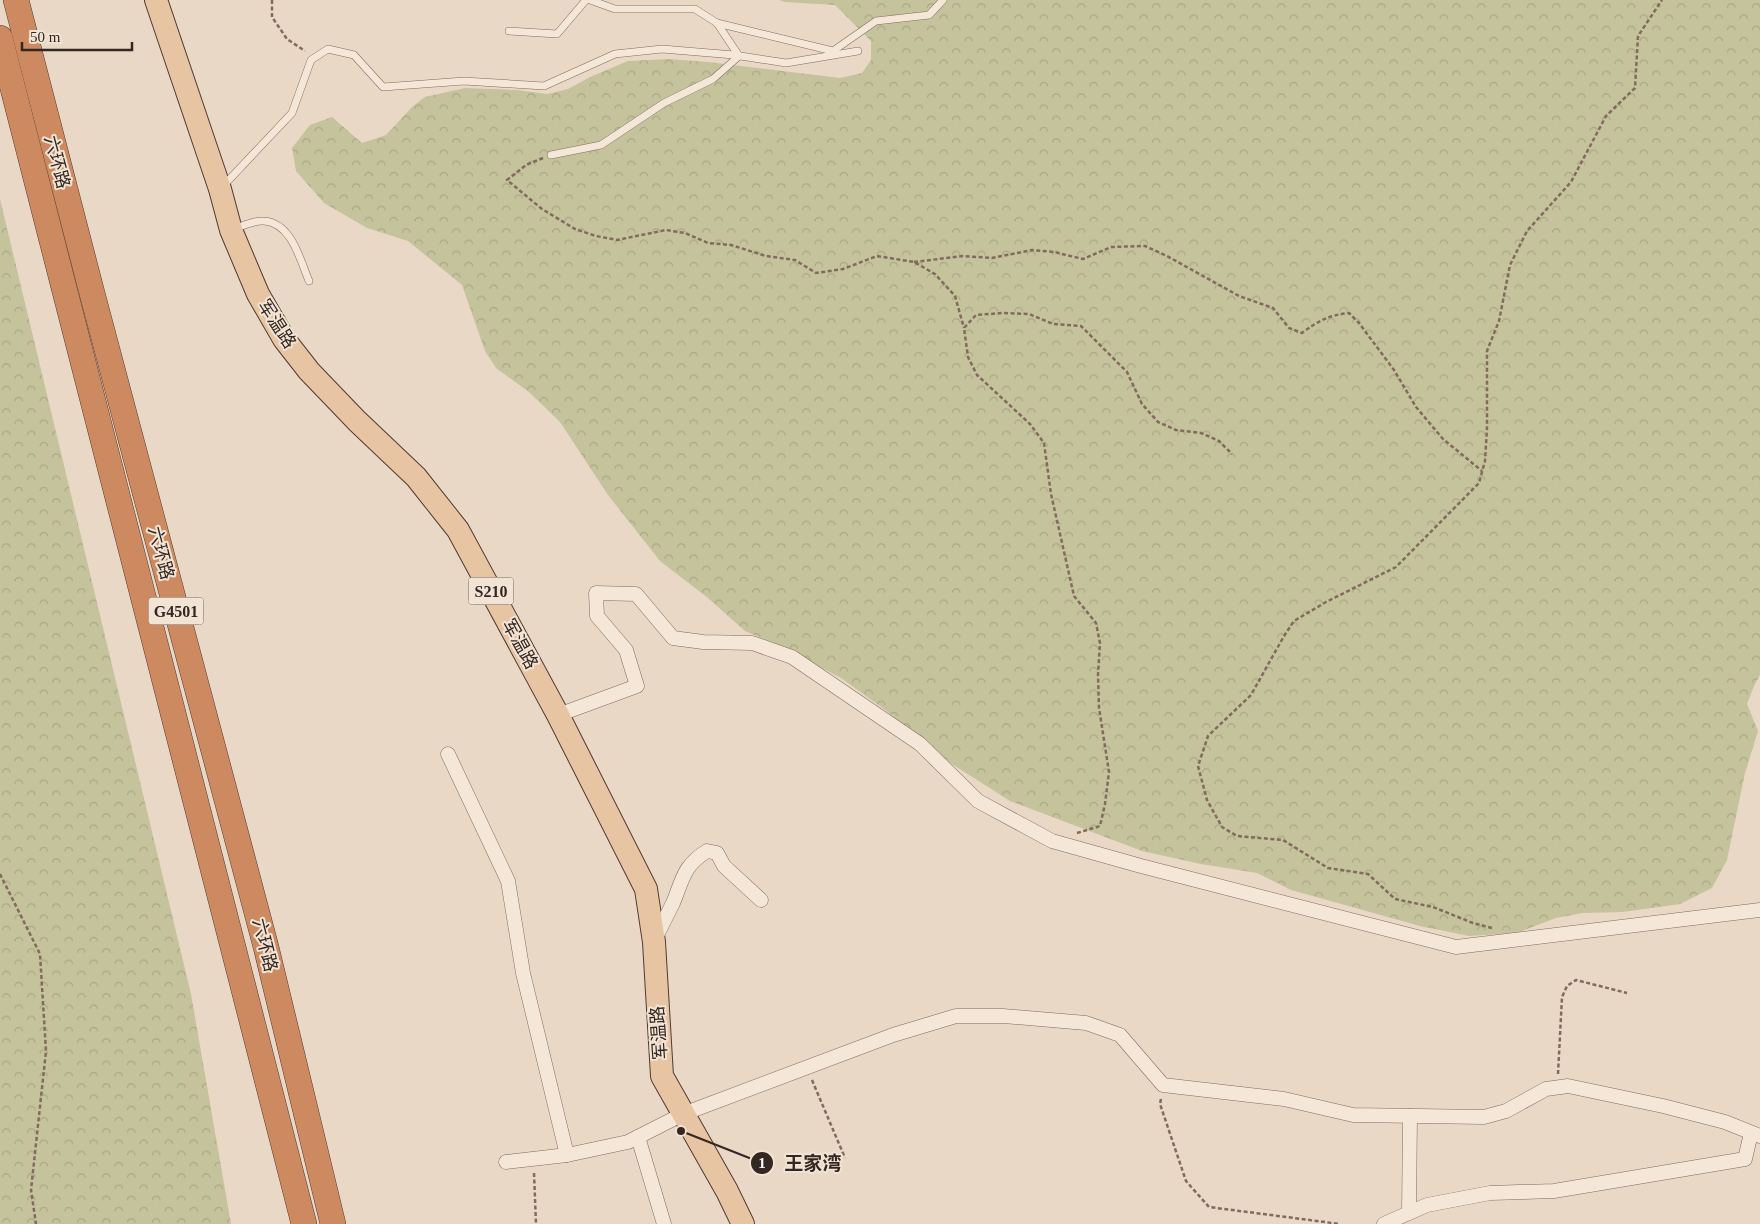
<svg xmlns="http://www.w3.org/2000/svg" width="1760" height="1224" viewBox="0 0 1760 1224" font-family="'Times New Roman','Noto Sans SC',serif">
  <defs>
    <pattern id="forest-crowns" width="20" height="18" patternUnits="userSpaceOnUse" patternTransform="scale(1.25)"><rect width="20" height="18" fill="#c5c39b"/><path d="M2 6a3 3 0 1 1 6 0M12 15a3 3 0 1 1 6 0" fill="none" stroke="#aaa785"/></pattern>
  </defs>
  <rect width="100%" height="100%" fill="#e9d8c6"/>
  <g fill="url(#forest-crowns)">
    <path d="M779 0H1760V675L1754 686 1747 704 1758 731 1745 773 1727 860 1712 888 1680 904 1623 912 1583 913 1556 918 1517 933 1469 936 1420 926 1291 890 1257 873 1201 864 1142 851 1010 801 952 764 884 709 841 678 786 649 745 631 708 598 660 561 608 495 560 422 529 392 496 368 485 351 462 285 408 241 367 228 324 203 296 171 292 148 310 125 332 117 362 143 386 135 412 107 425 97 465 88 517 90 547 94 568 89 590 77 628 61 669 59 708 62 840 78 862 73 871 60V41L835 5 785 2Z"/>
    <path d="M0 199 191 994 231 1224H0Z"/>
  </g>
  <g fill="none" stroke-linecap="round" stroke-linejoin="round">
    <g stroke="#826a5e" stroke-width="8">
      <g id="service">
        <path d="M590 0 615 9H695L717 23 833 51 876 21 929 15 943 0"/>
        <path d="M509 31 557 34 586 0"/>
        <path d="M551 155 601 145 664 103 713 79 739 56 717 23"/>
        <path d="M224 185 292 113 311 60 328 49 354 55 383 87 464 81 544 86 615 54 662 49 734 55 786 63 858 51"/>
        <path d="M234 229C243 226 254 220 264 221 292 223 300 260 309 281"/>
      </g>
    </g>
    <g stroke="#826a5e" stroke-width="15">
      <g id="minor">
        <path d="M558 715 637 686 626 650 597 616 596 593 636 594 673 638 703 642 752 643 792 657 920 744 978 801 1052 841 1141 866 1456 947 1760 910"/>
        <path d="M448 754 508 881 523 973 567 1155"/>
        <path d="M655 939C661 927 667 915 673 903 683 879 683 866 707 851L717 853 724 866 761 900"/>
        <path d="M638 1137 664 1224"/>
        <path d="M506 1162 567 1155 628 1142 683 1114 893 1035 956 1016H1003L1086 1023 1120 1035 1163 1085 1284 1099 1353 1115 1484 1117 1506 1111 1546 1089 1568 1086 1663 1106 1725 1122 1760 1136"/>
        <path d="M1409 1213 1410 1116"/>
        <path d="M1384 1224 1427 1205 1490 1193 1554 1191 1745 1159 1751 1133"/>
      </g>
    </g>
    <g stroke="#503a32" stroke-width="24">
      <path id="primary" d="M156 0 220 189 231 230 258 294 284 339 309 371 357 421 416 477 458 530 558 715 646 889 654 942 662 1076 727 1191 743 1224"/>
    </g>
    <g stroke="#503a32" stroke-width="26">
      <g id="motorway">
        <path d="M16 0 92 293 266 947 333 1224"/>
        <path d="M0 38 304 1224"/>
      </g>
    </g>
    <g stroke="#826a5e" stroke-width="2.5" stroke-dasharray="4 2.5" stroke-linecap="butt">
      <path d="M272 0V17L287 39 305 51"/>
      <path d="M543 158 526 165 507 180 542 209 575 229 596 236 617 240 666 230 685 233 708 243 731 245 766 256 795 260 816 273 843 269 877 256 914 262 935 274 955 296 964 328"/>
      <path d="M914 262 963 256 992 258 1032 250 1054 252 1083 259 1111 247 1145 246 1167 256 1239 296 1273 308 1289 328 1302 333C1318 321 1329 315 1349 313L1359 323 1394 370 1416 407 1443 439 1482 471"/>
      <path d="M1077 833 1100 826 1105 804 1109 772 1099 708 1098 675 1100 643 1096 623 1074 596 1051 494 1044 443 1030 424 977 375 968 357 964 328 976 315 1003 313 1029 314 1053 324 1081 326 1127 372 1142 404 1158 422 1176 430 1201 433 1219 441 1232 454"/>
      <path d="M0 874 40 954 46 1051 31 1190 36 1224"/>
      <path d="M1492 928 1473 923 1433 907 1395 899 1368 874 1328 868 1283 840 1237 836 1222 827 1207 800 1198 766 1208 736 1251 695 1284 636 1294 621 1326 602 1396 567 1479 483 1485 461 1487 428V351L1499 321 1510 265 1527 231 1571 182 1606 116 1635 88 1638 36 1662 0"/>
      <path d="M1558 1074 1562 997 1567 986 1576 980 1627 993"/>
      <path d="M812 1080 845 1158"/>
      <path d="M1161 1099 1160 1104 1186 1181 1209 1207 1340 1224"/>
      <path d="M534 1173 536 1224"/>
    </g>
    <use href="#service" stroke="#f4e7d8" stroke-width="7"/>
    <use href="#minor" stroke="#f4e7d8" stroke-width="14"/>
    <use href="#primary" stroke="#e7c5a3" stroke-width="22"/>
    <use href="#motorway" stroke="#cd8a61" stroke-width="25"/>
  </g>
  <g text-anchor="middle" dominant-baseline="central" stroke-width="4" stroke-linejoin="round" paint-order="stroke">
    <g fill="#f1e4d5" stroke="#6d5f56" stroke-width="1">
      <rect x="468.5" y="577.5" width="45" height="27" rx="4"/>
      <rect x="148.5" y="597.5" width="55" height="27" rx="4"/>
    </g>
    <g font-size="16" font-weight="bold" fill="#342620">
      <text x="491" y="591">S210</text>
      <text x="176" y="611">G4501</text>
    </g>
    <g font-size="18" fill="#342620" stroke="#f1e4d5">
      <text transform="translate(57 162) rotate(75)">六环路</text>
      <text transform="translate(277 324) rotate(57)">军温路</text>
      <text transform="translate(161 553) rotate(75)">六环路</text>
      <text transform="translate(520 644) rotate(61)">军温路</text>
      <text transform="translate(265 945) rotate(76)">六环路</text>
      <text transform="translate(659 1033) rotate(-94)">军温路</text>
    </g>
  </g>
  <path fill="none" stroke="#342620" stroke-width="2" d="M681 1131L762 1163"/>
  <g fill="#342620" stroke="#f1e4d5" stroke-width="2">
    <circle cx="681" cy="1131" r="5"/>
    <circle cx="762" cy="1163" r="12"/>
  </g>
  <g font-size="15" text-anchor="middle" font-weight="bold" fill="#fff">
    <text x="762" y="1168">1</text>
  </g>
  <g font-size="19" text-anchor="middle" font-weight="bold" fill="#342620" stroke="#f1e4d5" stroke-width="4" stroke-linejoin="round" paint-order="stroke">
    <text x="813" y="1170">王家湾</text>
  </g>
  <path d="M22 42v8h110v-8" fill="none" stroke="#342620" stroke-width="2.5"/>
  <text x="30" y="42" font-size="15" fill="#342620" stroke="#f1e4d5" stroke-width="4" paint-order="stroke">50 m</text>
</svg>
